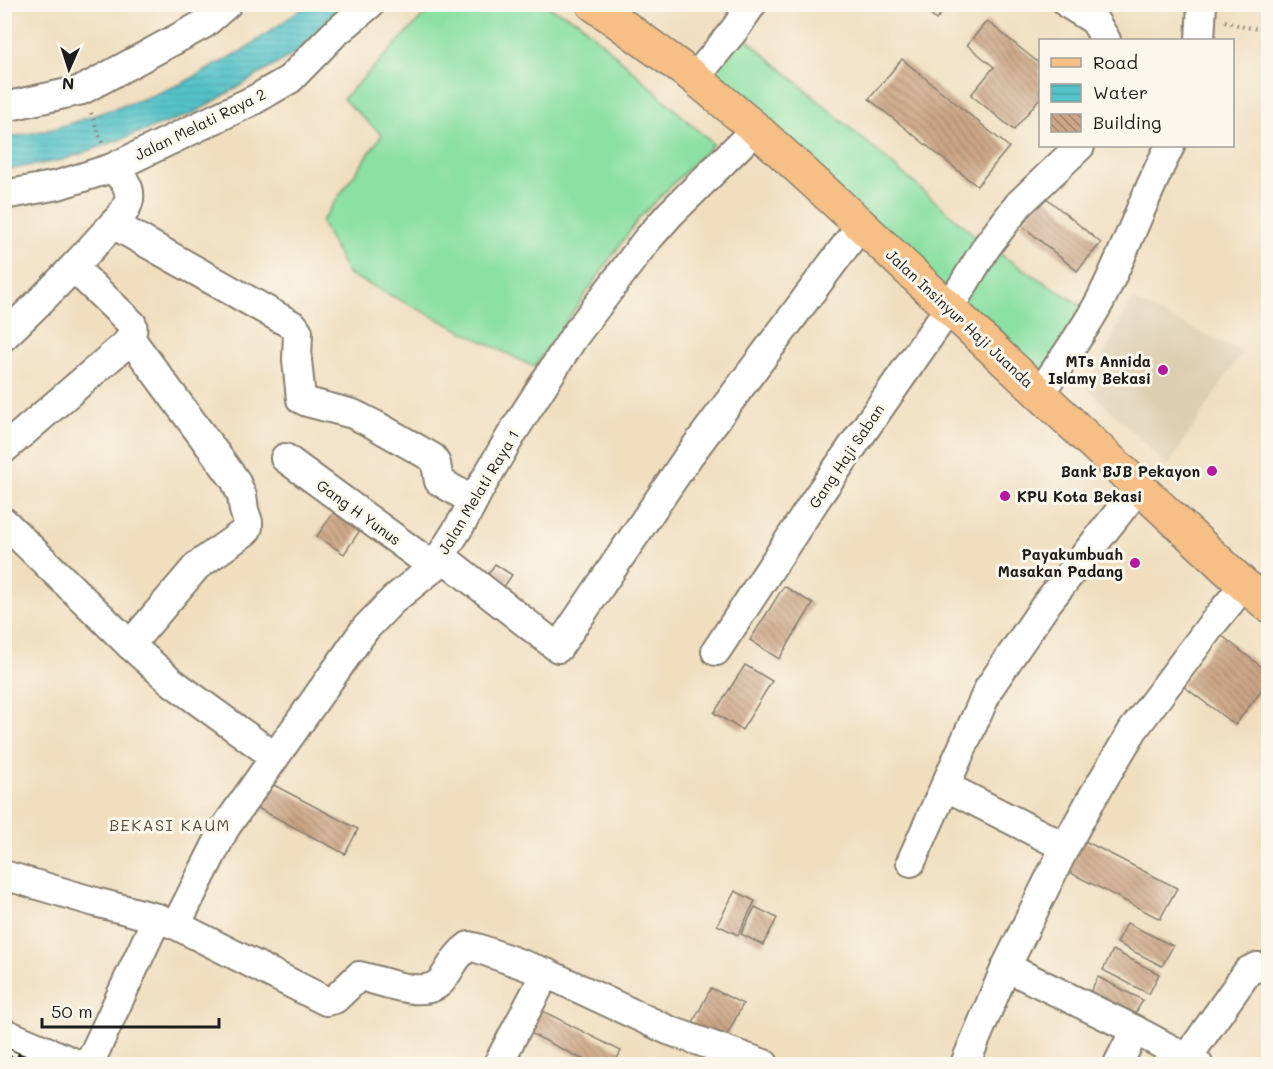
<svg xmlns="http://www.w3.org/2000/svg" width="1273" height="1069" viewBox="0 0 1273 1069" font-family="Mali,sans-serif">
  <defs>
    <pattern id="water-rules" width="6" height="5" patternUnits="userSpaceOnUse" patternTransform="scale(1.5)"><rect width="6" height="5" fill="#55c3c9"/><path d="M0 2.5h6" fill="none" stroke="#49a7ac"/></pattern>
    <pattern id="building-back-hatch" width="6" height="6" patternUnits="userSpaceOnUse" patternTransform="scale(1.5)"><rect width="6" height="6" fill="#cca686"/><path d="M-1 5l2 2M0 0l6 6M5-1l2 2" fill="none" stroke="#a5866d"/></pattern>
  </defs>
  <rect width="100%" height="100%" fill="#fbf7ec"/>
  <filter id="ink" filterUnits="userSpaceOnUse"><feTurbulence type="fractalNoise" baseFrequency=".0167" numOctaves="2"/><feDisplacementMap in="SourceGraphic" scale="12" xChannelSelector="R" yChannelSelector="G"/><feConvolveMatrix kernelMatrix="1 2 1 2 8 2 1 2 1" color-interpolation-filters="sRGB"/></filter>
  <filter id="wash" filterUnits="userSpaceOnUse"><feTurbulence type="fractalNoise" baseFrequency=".008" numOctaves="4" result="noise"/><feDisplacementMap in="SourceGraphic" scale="24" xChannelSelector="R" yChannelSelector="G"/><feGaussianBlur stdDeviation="1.35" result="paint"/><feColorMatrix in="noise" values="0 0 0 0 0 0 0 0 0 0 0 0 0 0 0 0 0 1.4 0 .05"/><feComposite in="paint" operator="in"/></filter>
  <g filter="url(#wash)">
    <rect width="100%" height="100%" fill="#f0debf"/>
    <path fill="#ddceb1" d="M1132 300 1242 352 1168 466 1087 388Z"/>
    <g fill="#8be0a3" stroke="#547e60" stroke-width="1.5">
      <path d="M435 4 544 5 578 21 713 144 639 218 534 367 348 274 321 222 382 135 343 99Z"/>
      <path d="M735 29 987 246 1093 313 1040 393 695 78Z"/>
    </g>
    <path fill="url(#water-rules)" stroke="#387072" stroke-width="1.5" d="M307 5H353L297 52 194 113 63 160 5 170V138L53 129 143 99 183 83 245 49Z"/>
    <g id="blocks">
      <g fill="url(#building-back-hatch)">
        <path d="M918 4H949L936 20Z"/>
        <path d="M987 21 1040 64V98L1014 130 971 95 994 67 967 45Z"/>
        <path d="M902 59 1009 147 977 186 869 99Z"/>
        <path d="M1044 196 1101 243 1077 271 1020 224Z"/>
        <path d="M337 508 363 526 344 554 317 536Z"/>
        <path d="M495 564 512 575 499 594 482 583Z"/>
        <path d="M784 586 813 604 779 659 750 640Z"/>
        <path d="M1221 635 1268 672V682L1235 725 1182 685Z"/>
        <path d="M745 665 772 681 742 730 714 713Z"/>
        <path d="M264 780 358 829 345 854 250 804Z"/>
        <path d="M1081 839 1177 888 1160 919 1065 870Z"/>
        <path d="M735 891 755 901 738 935 717 925Z"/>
        <path d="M755 907 777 918 763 945 741 934Z"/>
        <path d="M1127 923 1173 946 1162 966 1117 943Z"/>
        <path d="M1113 950 1159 974 1149 994 1103 970Z"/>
        <path d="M1098 977 1143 1000 1132 1019 1088 996Z"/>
        <path d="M711 988 743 1004 722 1045 690 1028Z"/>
        <path d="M533 1006 621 1051 614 1064H592L522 1029Z"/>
      </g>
    </g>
  </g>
  <g filter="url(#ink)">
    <use href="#blocks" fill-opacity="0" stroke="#867d6e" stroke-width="1.5"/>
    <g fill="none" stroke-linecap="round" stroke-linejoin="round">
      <g stroke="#867d6e" stroke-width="32">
        <g id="minor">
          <path d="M1068 4 1094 20 1106 40"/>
          <path d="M1200 40 1202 4"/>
          <path d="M695 78 735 29 752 4"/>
          <path d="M4 107 82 90 204 24 227 4"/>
          <path d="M4 195 58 185 112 168 254 100 290 79 333 35 370 4"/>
          <path d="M113 224 294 326 298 332 297 360 301 399 307 402 353 414 375 425 433 458 436 464 439 481 473 501"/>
          <path d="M4 336C38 304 71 271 102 236 112 225 127 213 129 199 131 185 121 177 112 168"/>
          <path d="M1040 393C1060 363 1083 333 1100 301 1126 250 1144 196 1170 146"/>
          <path d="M4 449 127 343C131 337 134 331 132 324L74 268"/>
          <path d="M285 458 434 567"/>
          <path d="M4 522 130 645 172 682 275 757"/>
          <path d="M441 556 558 648 688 457 861 225"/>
          <path d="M130 645 197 566 246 531 248 527V522L244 510 242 496 235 480 130 338"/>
          <path d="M716 651 818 496 949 308 987 246 1019 204 1080 146"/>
          <path d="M945 786 1065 847"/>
          <path d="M911 862 989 688 1047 603 1139 487"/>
          <path d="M4 875 95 902 157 918 176 925 326 1001 335 999 359 976C382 980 426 1002 443 979 452 966 456 955 469 946L477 948 546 973 668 1030 764 1064"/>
          <path d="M176 925 225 828 365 629 393 600 434 567 464 519 479 490 513 432 573 338 646 241 670 214 756 129"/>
          <path d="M1006 967 1135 1030 1198 1064"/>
          <path d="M4 1033 77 1064"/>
          <path d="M1187 1058 1248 971 1257 967 1268 968"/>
          <path d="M89 1064 157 918"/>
          <path d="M498 1064 546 973"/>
          <path d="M965 1064 1006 967 1065 847 1092 798 1133 730 1213 623 1244 585"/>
          <path d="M1118 1064 1135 1030"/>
        </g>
      </g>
      <g stroke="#867d6e" stroke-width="36">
        <path id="major" d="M593 4 695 78 756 129 861 225 1139 487 1244 585 1268 605"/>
      </g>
      <g stroke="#867d6e" stroke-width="4" stroke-dasharray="1.5 4.5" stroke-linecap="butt">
        <path d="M1225 21 1244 27 1268 30"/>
        <path d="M91 113 103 145"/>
      </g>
      <use href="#minor" stroke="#fff" stroke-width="28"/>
      <use href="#major" stroke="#f5bf86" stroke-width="33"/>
      <g stroke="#1c1c1c" stroke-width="7">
        <g id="rail">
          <path d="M4 1050 38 1064"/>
          <path d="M4 1063 8 1064"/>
        </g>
      </g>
      <use href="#rail" stroke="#fbf7ec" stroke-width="4.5" stroke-dasharray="14" stroke-linecap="butt"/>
    </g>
  </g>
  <g fill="#b5179e" stroke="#fbf7ec" stroke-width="2">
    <circle cx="1163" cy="370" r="6"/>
    <circle cx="1212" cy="471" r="6"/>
    <circle cx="1005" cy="496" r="6"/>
    <circle cx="1135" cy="563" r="6"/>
  </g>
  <g text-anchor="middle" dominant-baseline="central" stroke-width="6" stroke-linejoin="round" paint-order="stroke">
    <g font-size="15" fill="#1c1c1c" stroke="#fbf7ec">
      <text transform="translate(200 124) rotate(-26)">Jalan Melati Raya 2</text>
      <text transform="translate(960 318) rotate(43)">Jalan Insinyur Haji Juanda</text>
      <text transform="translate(846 456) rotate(-56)">Gang Haji Saban</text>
      <text transform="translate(478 492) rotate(-59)">Jalan Melati Raya 1</text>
      <text transform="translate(359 512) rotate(36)">Gang H Yunus</text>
    </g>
    <g font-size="15" font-weight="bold" fill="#1c1c1c" stroke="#fbf7ec" text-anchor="end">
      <text x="1151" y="361">MTs Annida<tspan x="1151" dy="17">Islamy Bekasi</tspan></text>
      <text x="1200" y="471">Bank BJB Pekayon</text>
      <text x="1017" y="496" text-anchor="start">KPU Kota Bekasi</text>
      <text x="1123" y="554">Payakumbuah<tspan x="1123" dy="17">Masakan Padang</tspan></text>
    </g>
    <g font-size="16" letter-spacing="1.5" fill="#5a4c41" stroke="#fbf7ec">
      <text x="170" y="824">BEKASI KAUM</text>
    </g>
  </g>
  <rect width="1273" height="1069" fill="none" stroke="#fbf7ec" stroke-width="24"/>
  <rect x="1039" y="39" width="195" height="108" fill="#fbf7ec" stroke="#a29f99" stroke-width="1.5"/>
  <rect x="1051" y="58" width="30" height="9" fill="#f5bf86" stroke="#a29f99" stroke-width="1.5"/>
  <text x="1093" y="69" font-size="18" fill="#1c1c1c">Road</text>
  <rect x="1051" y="84" width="30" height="18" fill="url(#water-rules)" stroke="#a29f99" stroke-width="1.5"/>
  <text x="1093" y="99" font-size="18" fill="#1c1c1c">Water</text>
  <rect x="1051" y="114" width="30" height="18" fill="url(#building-back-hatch)" stroke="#a29f99" stroke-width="1.5"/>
  <text x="1093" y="129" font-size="18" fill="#1c1c1c">Building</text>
  <g transform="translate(69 69) rotate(183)" stroke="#fbf7ec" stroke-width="4.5" paint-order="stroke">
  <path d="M0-4.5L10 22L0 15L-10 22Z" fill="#1c1c1c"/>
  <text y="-9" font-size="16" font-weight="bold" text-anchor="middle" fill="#1c1c1c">N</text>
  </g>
  <path d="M42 1018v9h177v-9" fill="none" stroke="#1c1c1c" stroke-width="3"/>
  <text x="51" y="1018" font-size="18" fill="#1c1c1c" stroke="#fbf7ec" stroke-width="4.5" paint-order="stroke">50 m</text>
</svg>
